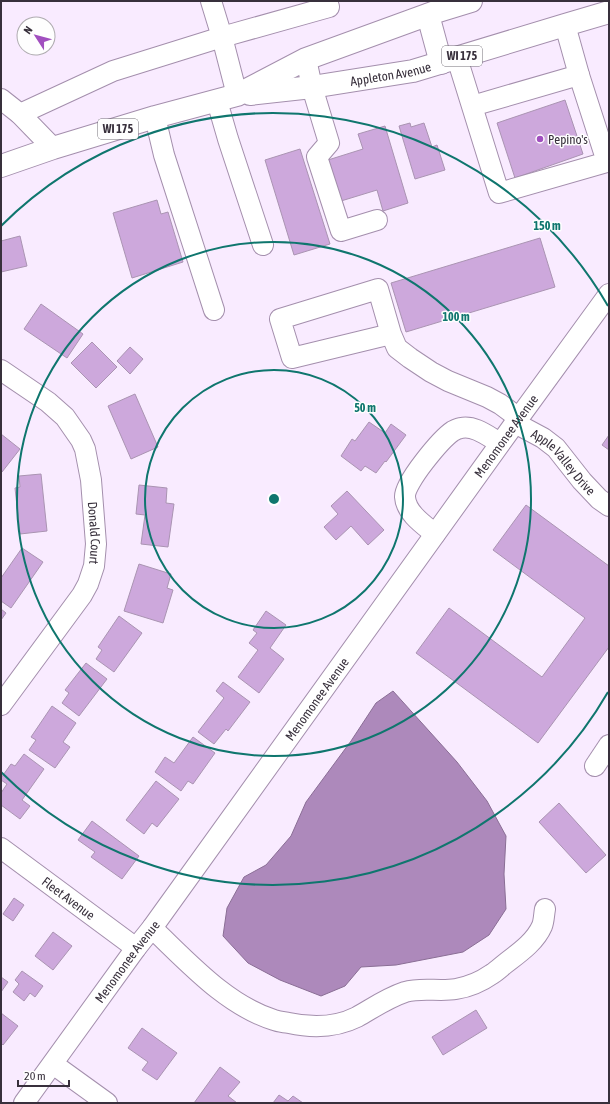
<svg xmlns="http://www.w3.org/2000/svg" width="610" height="1104" viewBox="0 0 610 1104" font-family="'Asap Condensed',sans-serif">
  <rect width="100%" height="100%" fill="#f9ebff"/>
  <path fill="#ad89bb" stroke="#8a6e95" d="M393 691 457 762 487 801 506 836 504 874 506 909 489 935 463 952 396 965 361 967 345 986 321 996 280 980 248 963 223 936 227 908 244 877 266 865 291 836 306 802 351 741 376 703Z"/>
  <g fill="#cda8dc" stroke="#aa94b2">
    <path d="M565 100 583 154 515 178 497 123Z"/>
    <path d="M410 123 411 127 424 123 432 147 437 145 445 170 415 179 399 126Z"/>
    <path d="M385 126 408 203 383 211 377 190 341 201 328 160 363 149 358 134Z"/>
    <path d="M300 149 330 244 294 255 265 160Z"/>
    <path d="M157 200 161 214 168 212 183 262 132 278 113 213Z"/>
    <path d="M20 236 27 266 1 272V241Z"/>
    <path d="M540 238 555 287 406 332 391 283Z"/>
    <path d="M41 304 83 334 67 358 24 329Z"/>
    <path d="M92 342 117 367 96 388 71 363Z"/>
    <path d="M130 347 143 359 130 374 117 361Z"/>
    <path d="M135 394 158 447 131 459 108 406Z"/>
    <path d="M369 422 385 433 391 424 406 435 386 462 385 461 376 473 365 466 361 471 341 456 352 439 355 441Z"/>
    <path d="M1 434 20 449 2 472H1Z"/>
    <path d="M609 435V450L602 445Z"/>
    <path d="M41 474 47 531 20 534 15 488 20 487 19 476Z"/>
    <path d="M139 485 167 488 166 503 174 504 168 547 141 544 145 515 136 514Z"/>
    <path d="M347 491 384 530 368 545 351 526 336 540 324 527 338 514 331 506Z"/>
    <path d="M526 505 609 566V647L538 743 416 653 449 608 542 677 585 618 493 550Z"/>
    <path d="M22 548 43 562 11 608 1 601V578Z"/>
    <path d="M139 564 171 574 167 588 173 590 163 623 124 611Z"/>
    <path d="M1 609 6 613 1 620Z"/>
    <path d="M266 611 286 625 270 648 284 659 259 693 238 677 258 650 249 643 257 633 253 630Z"/>
    <path d="M119 616 142 633 114 672 96 659 102 650 98 647Z"/>
    <path d="M86 663 107 679 79 716 62 703 69 693 65 690Z"/>
    <path d="M223 682 250 702 228 731 226 729 214 744 198 732 224 698 216 691Z"/>
    <path d="M52 706 76 723 63 742 70 747 55 768 29 750 36 740 31 737Z"/>
    <path d="M193 737 215 753 193 784 188 781 181 791 155 772 165 757 174 763Z"/>
    <path d="M24 754 44 769 22 800 30 806 20 819 1 805V793L7 784 1 780V778L11 764 15 766Z"/>
    <path d="M156 781 179 799 157 827 152 823 144 834 126 820Z"/>
    <path d="M559 803 606 855 586 873 539 822Z"/>
    <path d="M92 821 139 856 122 879 91 857 95 852 78 840Z"/>
    <path d="M14 898 24 905 13 921 3 914Z"/>
    <path d="M53 932 72 946 53 970 35 956Z"/>
    <path d="M22 971 43 986 35 997 30 993 24 1001 13 992 19 984 15 980Z"/>
    <path d="M1 977 8 982 1 992Z"/>
    <path d="M476 1010 487 1028 443 1055 432 1037Z"/>
    <path d="M1 1013 18 1026 3 1045 1 1043Z"/>
    <path d="M142 1028 177 1053 157 1080 142 1070 148 1062 128 1048Z"/>
    <path d="M220 1067 240 1082 228 1096 237 1103H194Z"/>
    <path d="M279 1095 288 1101 293 1096 303 1103H273Z"/>
  </g>
  <g fill="none" stroke-linecap="round" stroke-linejoin="round">
    <g stroke="#a48fad" stroke-width="22">
      <g id="minor">
        <path d="M211 1 222 37 237 95"/>
        <path d="M565 25 579 75"/>
        <path d="M457 58 499 193 607 162 579 75 472 106"/>
        <path d="M306 59 312 87 329 143 317 157 341 231 377 220"/>
        <path d="M1 99 20 114 53 148"/>
        <path d="M217 101 228 139 263 245"/>
        <path d="M20 114 113 71 222 37 329 7 327 1"/>
        <path d="M155 117 164 155 214 310"/>
        <path d="M391 334 292 358 280 319 378 289 391 334 397 348 410 358 431 372 448 381 487 397 500 404 519 418"/>
        <path id="s1" d="M1 370 48 402 65 417 81 440 85 449 91 480 96 544 94 566 88 584 82 595 1 705"/>
        <path id="s2" d="M515 423 543 438 556 448 582 481 599 499 609 506"/>
        <path d="M435 534C424 525 406 513 405 497 404 483 441 439 453 431 455 430 459 428 461 428 475 425 489 437 500 443"/>
        <path d="M595 766 609 745"/>
        <path id="s3" d="M1 848 136 948"/>
        <path d="M152 928C188 962 226 1005 274 1020 279 1022 284 1022 289 1023 312 1028 335 1028 357 1017 373 1008 387 998 405 992 422 987 439 992 456 989 468 987 482 981 492 974 497 971 502 966 506 963 519 953 535 942 542 926 544 921 544 914 545 909"/>
        <path d="M53 1064 107 1103"/>
        <path id="s4" d="M24 1103 136 948 152 928 515 423 609 294"/>
      </g>
    </g>
    <g stroke="#a48fad" stroke-width="24">
      <g id="major">
        <path d="M428 15 441 63"/>
        <path id="s5" d="M250 94 312 87 413 71 565 25 609 12"/>
        <path d="M1 166 53 148 155 117 237 95 306 59 435 12 471 1"/>
      </g>
    </g>
    <use href="#minor" stroke="#fff" stroke-width="20"/>
    <use href="#major" stroke="#fff" stroke-width="22"/>
  </g>
  <g fill="none" stroke="#0f766e" stroke-width="2">
    <circle cx="274" cy="499" r="129"/>
    <circle cx="274" cy="499" r="257"/>
    <path d="M608 692A386 386 0 0 1 1 772M1 226A386 386 0 0 1 608 306"/>
  </g>
  <circle fill="#a14fbf" stroke="#fefefe" stroke-width="1.5" cx="540" cy="139" r="4"/>
  <g text-anchor="middle" dominant-baseline="central" stroke-width="3" stroke-linejoin="round" paint-order="stroke">
    <g fill="#fefefe" stroke="#736e76" stroke-width="1">
      <rect x="442" y="46" width="40" height="20" rx="3"/>
      <rect x="98" y="119" width="40" height="20" rx="3"/>
    </g>
    <g font-size="12" font-weight="bold" fill="#38303c">
      <text x="462" y="56">WI 175</text>
      <text x="118" y="129">WI 175</text>
    </g>
    <g font-size="13" fill="#38303c" stroke="#fefefe">
      <text stroke="none"><textPath href="#s5" startOffset="142">Appleton Avenue</textPath></text>
      <text stroke="none"><textPath href="#s4" startOffset="823">Menomonee Avenue</textPath></text>
      <text stroke="none"><textPath href="#s2" startOffset="63">Apple Valley Drive</textPath></text>
      <text stroke="none"><textPath href="#s1" startOffset="202">Donald Court</textPath></text>
      <text stroke="none"><textPath href="#s4" startOffset="499">Menomonee Avenue</textPath></text>
      <text stroke="none"><textPath href="#s3" startOffset="84">Fleet Avenue</textPath></text>
      <text stroke="none"><textPath href="#s4" startOffset="175">Menomonee Avenue</textPath></text>
    </g>
    <g font-size="13" fill="#38303c" stroke="#fefefe" text-anchor="start">
      <text x="548" y="139">Pepino's</text>
    </g>
  </g>
  <circle cx="274" cy="499" r="6" fill="#0f766e" stroke="#fefefe" stroke-width="2"/>
  <g font-size="12" text-anchor="middle" font-weight="bold" fill="#0f766e" stroke="#fefefe" stroke-width="3" stroke-linejoin="round" paint-order="stroke">
    <text x="547" y="230">150 m</text>
    <text x="456" y="321">100 m</text>
    <text x="365" y="412">50 m</text>
  </g>
  <rect width="610" height="1104" fill="none" stroke="#38303c" stroke-width="4"/>
  <g transform="translate(36 36) rotate(306)"><circle r="19" fill="#fefefe" stroke="#afacb0"/>
  <path d="M0-3L7 15L0 10L-7 15Z" fill="#a14fbf"/>
  <text y="-6" font-size="11" font-weight="bold" text-anchor="middle" fill="#38303c">N</text>
  </g>
  <path d="M18 1080v6h51v-6" fill="none" stroke="#38303c" stroke-width="2"/>
  <text x="24" y="1080" font-size="12" fill="#38303c" stroke="#fefefe" stroke-width="3" paint-order="stroke">20 m</text>
</svg>
